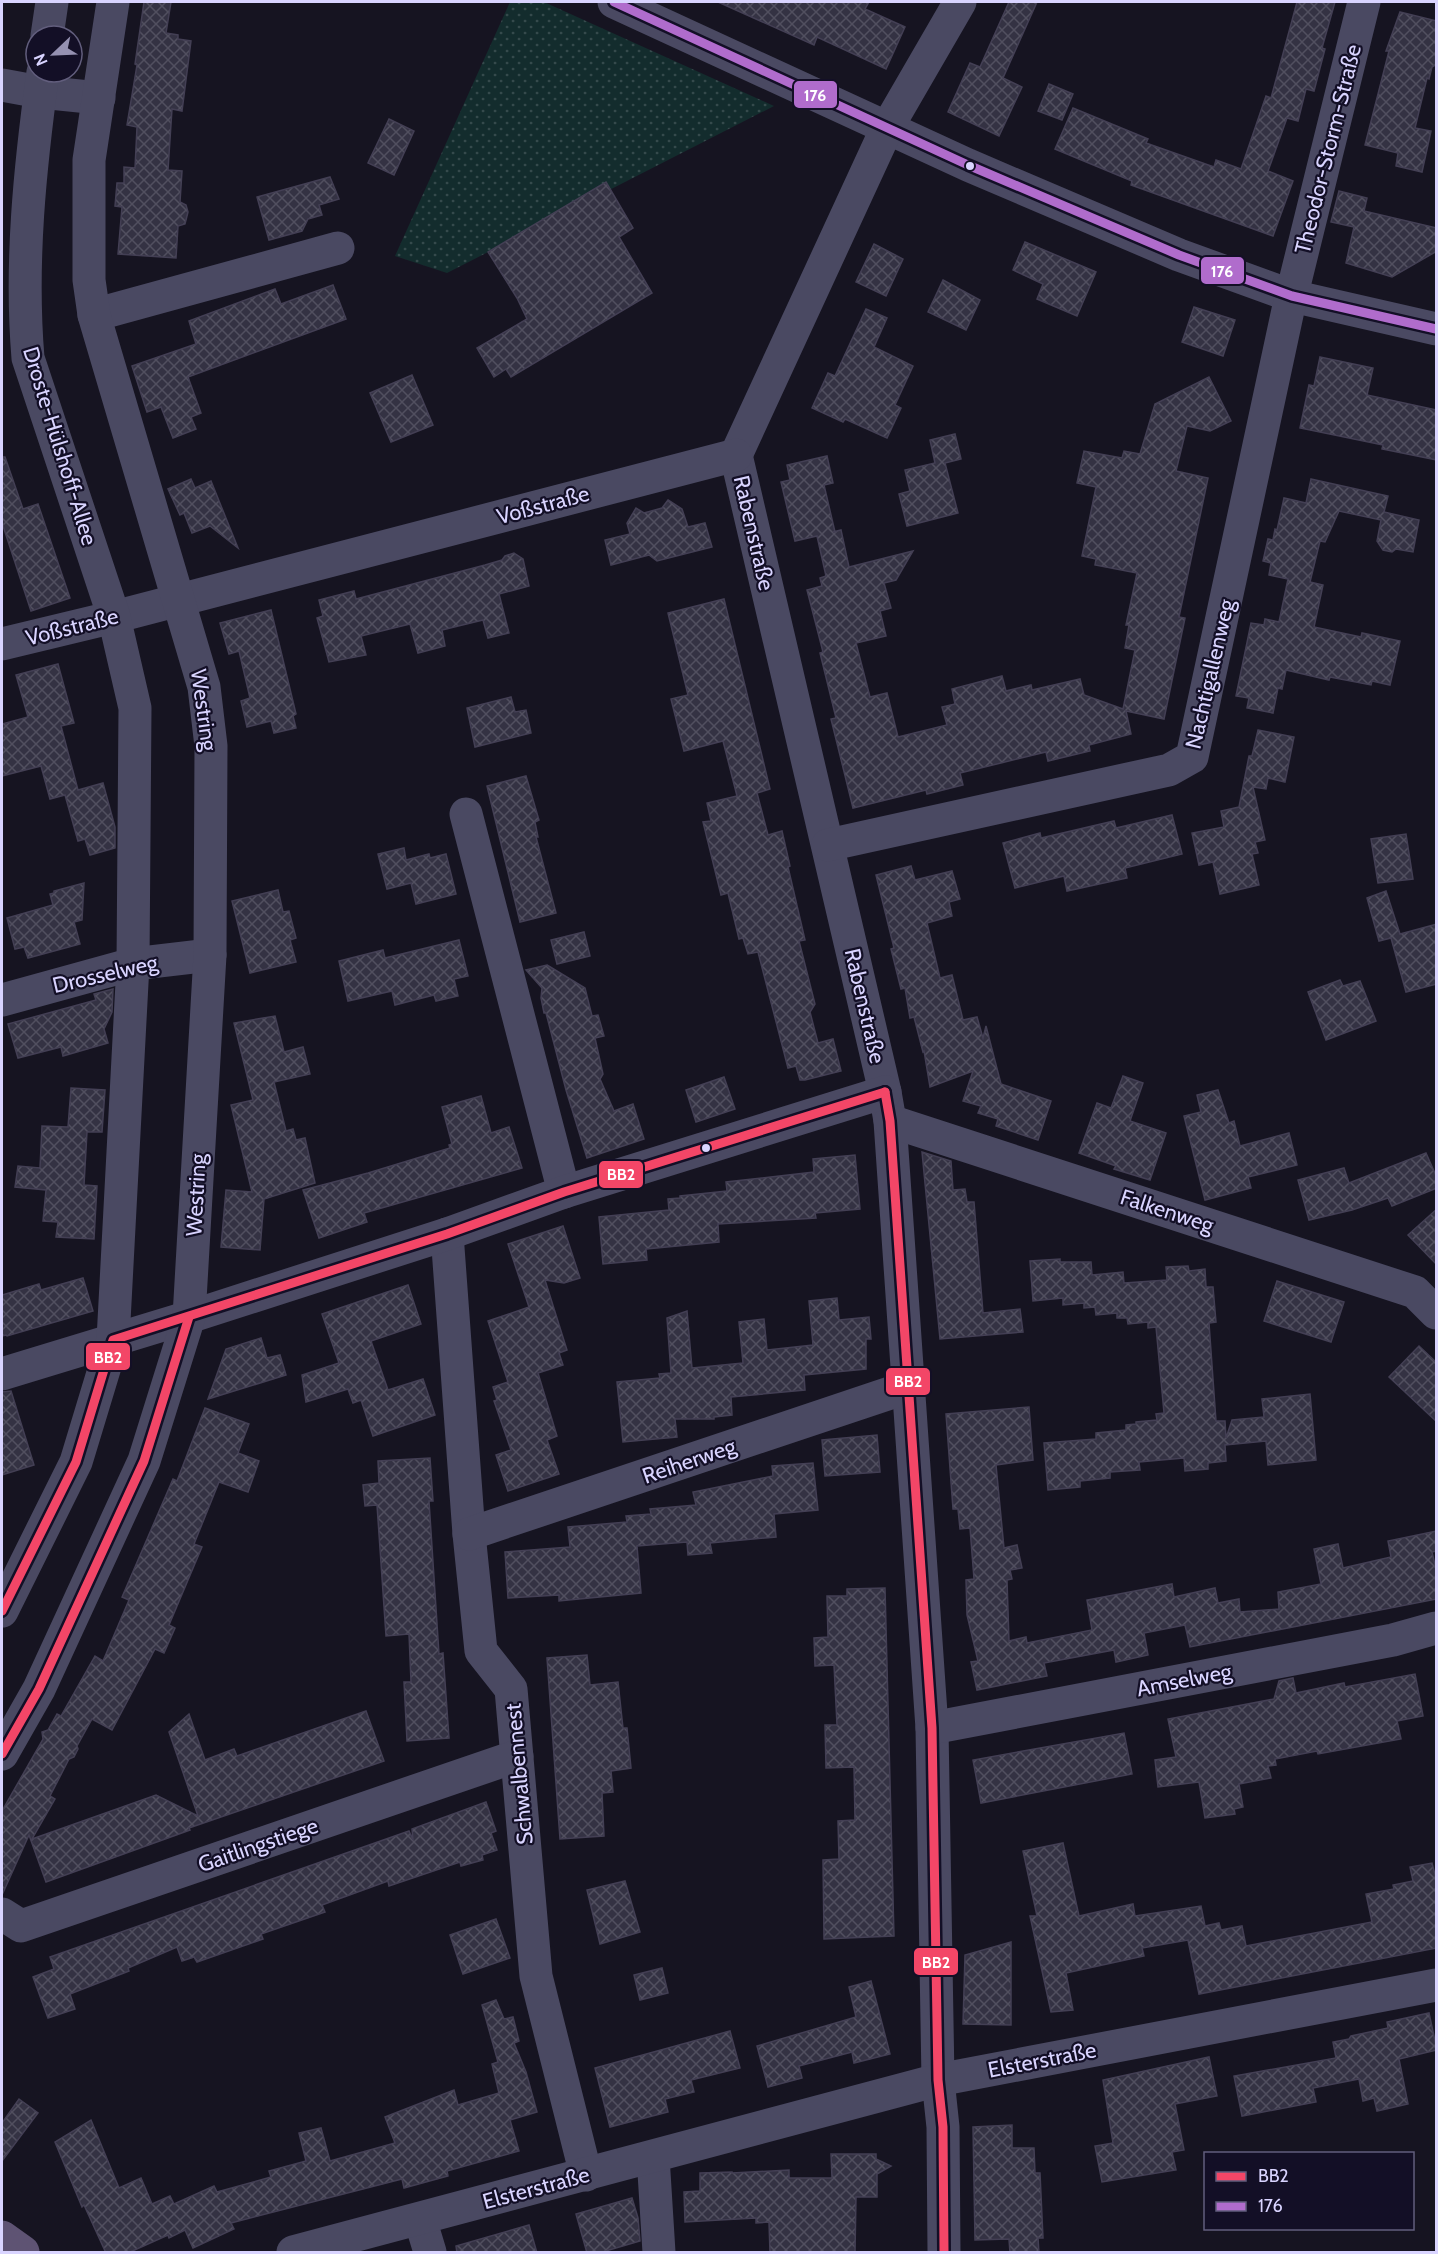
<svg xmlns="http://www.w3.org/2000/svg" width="1438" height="2254" viewBox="0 0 1438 2254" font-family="Cabin,sans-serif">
  <defs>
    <pattern id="grass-dots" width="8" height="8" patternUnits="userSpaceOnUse" patternTransform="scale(1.5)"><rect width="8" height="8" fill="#132c2d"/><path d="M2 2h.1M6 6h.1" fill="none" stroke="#354a4c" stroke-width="1.8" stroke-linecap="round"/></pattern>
    <pattern id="building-cross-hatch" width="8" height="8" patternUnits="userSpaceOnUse" patternTransform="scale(1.5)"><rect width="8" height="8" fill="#343243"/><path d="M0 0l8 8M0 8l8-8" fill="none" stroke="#514f5f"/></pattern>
  </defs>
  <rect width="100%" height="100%" fill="#161421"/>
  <path fill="url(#grass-dots)" d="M510 2H544L774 106 447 273 395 256Z"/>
  <g fill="url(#building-cross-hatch)" stroke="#433f54" stroke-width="1.5">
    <path d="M144 2H171L166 33 178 35V39L191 41 182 111 172 109 168 170 182 171 180 202 186 205 188 212 185 224 178 226 176 258 118 254 122 207 115 206 117 183H124V167L135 168 137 127 127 125 137 65 135 64Z"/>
    <path d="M718 2H869L865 9 905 27 886 69 817 37 814 45Z"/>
    <path d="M1009 2H1037L1003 78 1022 87 999 136 948 112 970 63 980 67Z"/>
    <path d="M1297 2H1335L1322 48 1325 49 1314 91 1306 89 1298 121 1287 118 1268 171 1293 181 1273 236 1131 185 1132 181 1055 149 1073 108 1148 139 1146 143 1214 167 1216 160 1241 169 1266 96 1271 98Z"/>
    <path d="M1400 12 1437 21V64L1432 67 1429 79 1427 78 1415 128 1431 131 1422 172 1396 166 1398 153 1365 145 1389 51H1386Z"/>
    <path d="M1049 84 1073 94 1062 120 1038 111Z"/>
    <path d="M389 119 414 131 394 175 368 163Z"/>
    <path d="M330 177 339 199 319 205 322 215 308 219 302 231 269 240 257 197Z"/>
    <path d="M606 182 633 228 619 237 652 293 511 377 506 369 494 377 477 348 527 319 517 298 488 252Z"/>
    <path d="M1339 191 1367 198 1364 211 1437 228V251L1392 277 1346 263 1354 227 1331 222Z"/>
    <path d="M1025 242 1096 272 1077 316 1037 299 1043 284 1013 270Z"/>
    <path d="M874 244 903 259 886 296 856 282Z"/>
    <path d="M943 280 980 300 966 330 928 312Z"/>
    <path d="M333 285 346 319 188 377 201 413 191 417 196 429 173 438 161 407 147 412 132 366 196 344 189 321 275 289 281 304Z"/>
    <path d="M1194 307 1235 320 1223 356 1182 342Z"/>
    <path d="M866 309 887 318 874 347 913 366 895 405 901 408 887 438 845 419 843 422 812 408 828 373 835 376Z"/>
    <path d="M1320 357 1373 368 1367 395 1437 410V460L1382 449 1383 445 1300 428 1309 385 1314 386Z"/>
    <path d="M412 375 433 425 391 442 370 393Z"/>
    <path d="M1209 377 1231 421 1210 431 1187 426 1176 471 1208 478 1179 617 1185 618 1164 719 1126 711 1131 734 1089 745 1090 751 1048 761 1046 752 960 773 963 785 927 794 926 790 853 808 831 719 836 718 820 653 823 652 807 590 822 586 820 578 826 576 817 536 795 541 781 482 790 480 787 465 827 456 833 483 824 485 835 532H833L841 530 849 567 913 551 896 580 884 583 891 608 880 611 886 636 856 643 870 697 887 693 898 737 947 725 942 707 955 704 952 689 1002 676 1006 691 1031 685 1032 690 1080 679 1084 695 1123 709 1135 650 1125 648 1129 625H1126L1137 573 1095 565 1096 559 1082 556 1096 487 1077 483 1084 451 1122 458 1124 451 1140 454 1155 404Z"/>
    <path d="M955 434 961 459 945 463 958 513 907 526 899 494 910 491 905 470 935 463 930 440Z"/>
    <path d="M2 457H5L23 509 38 504 70 598 31 611 2 523Z"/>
    <path d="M191 479 195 488 211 481 238 548 210 526 192 533 184 513 180 515 168 489Z"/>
    <path d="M1311 479 1388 496 1384 512 1419 520 1413 552 1396 549 1392 552 1383 550 1377 541 1381 520 1339 511 1325 542 1320 541 1310 582 1323 585 1314 627 1361 637 1362 633 1400 641 1390 685 1372 681 1371 685 1330 677 1329 680 1286 670 1282 689 1278 688 1273 713 1247 708 1249 698 1236 696 1251 623 1264 625 1265 619 1279 622 1288 579 1269 575 1271 563 1263 561 1268 539 1273 540 1275 529 1277 530 1284 498 1306 503Z"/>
    <path d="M668 500 682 509 688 527 705 523 712 547 657 561 649 555 611 565 605 540 630 534 627 523 636 508 644 513 662 508Z"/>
    <path d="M514 553 523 559 529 586 499 594 509 633 488 638 483 620 442 630 445 646 418 653 410 624 361 636 366 655 329 662 317 618 323 616 319 600 354 591 356 599 485 565 502 560 505 556Z"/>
    <path d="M724 599 770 789 757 793 768 835 782 831 790 866 788 867 805 940 799 941 815 1004 810 1012 818 1043 833 1039 841 1071 805 1080H800L796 1066 788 1068 758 952 748 954 743 938 739 939 728 893 721 895 703 822 711 821 707 803 737 796 723 741 684 751 671 699 688 695 668 613Z"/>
    <path d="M271 610 296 714 293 716 296 728 274 733 271 721 247 727 241 701 250 698 239 651 229 654 220 623Z"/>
    <path d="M58 664 74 723 61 726 78 790 103 783 115 827V848L90 855 85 839 78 841 65 795 50 799 41 766 2 776V724L28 717 16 675Z"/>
    <path d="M511 697 515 712 526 710 531 733 475 747 467 708Z"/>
    <path d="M1258 730 1294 737 1285 782 1268 778 1266 789 1253 787 1265 840 1255 842 1258 853 1252 854 1259 885 1220 894 1213 862 1199 865 1192 833 1224 827 1221 811 1239 807 1249 756H1252Z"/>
    <path d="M526 776 539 820 535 822 538 837H536L556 913 520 922 487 786Z"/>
    <path d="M1172 815 1182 854 1125 868 1127 878 1067 891 1064 876 1015 888 1003 843 1040 833 1041 838 1114 821 1116 828Z"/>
    <path d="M1406 834 1413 879 1378 883 1371 839Z"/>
    <path d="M404 848 406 860 429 854 430 858 446 854 456 894 416 904 411 883 387 889 378 854Z"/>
    <path d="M911 866 915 880 952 871 960 899 949 902 952 916 927 923 940 978 952 975 963 1020 977 1017 983 1038 986 1026 1001 1084 1051 1101 1038 1140 996 1126 998 1119 978 1113 981 1106 963 1101 973 1071 930 1087 924 1051 923 1052 914 1017 910 1018 905 988 901 989 891 949 894 948 876 875Z"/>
    <path d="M84 883 82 920 74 922 80 944 28 958 24 947 15 949 7 918 53 905 50 894 54 893V891Z"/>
    <path d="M278 890 283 912 289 911 296 938 290 940 296 962 250 973 232 901Z"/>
    <path d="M1386 891 1400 934 1437 924V984L1406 992 1391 938 1379 941 1367 898Z"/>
    <path d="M584 932 590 956 557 964 551 940Z"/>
    <path d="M459 940 468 976 454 979 458 996 436 1001 434 995 395 1005 392 991 348 1001 339 961 383 950 385 958Z"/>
    <path d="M547 965 585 988 592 1016 598 1015 604 1036 595 1038 603 1074 600 1079 614 1111 633 1104 644 1139 587 1158 566 1090 546 1013H544L541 998 542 988 526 970Z"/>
    <path d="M1340 980 1343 986 1360 981 1376 1021 1326 1040 1308 992Z"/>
    <path d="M113 989 112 1012 104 1029 108 1043 63 1056 61 1047 18 1058 8 1024 96 1000 94 994Z"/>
    <path d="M275 1016 284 1052 303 1047 310 1074 274 1082 286 1131 293 1129 296 1140 305 1138 315 1183 264 1199 260 1250 221 1247 226 1190 252 1192 231 1105 253 1100 234 1023Z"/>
    <path d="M1123 1076 1143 1083 1130 1121 1166 1133 1150 1180 1114 1169 1116 1166 1079 1153 1097 1103 1111 1108Z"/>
    <path d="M724 1077 735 1109 696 1122 686 1090Z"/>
    <path d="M71 1088 105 1090 102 1132H87L84 1185 97 1186 94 1239 56 1237 58 1222 43 1221 46 1190 15 1187 18 1166 40 1168 42 1126 68 1127Z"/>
    <path d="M1218 1090 1229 1123 1234 1121 1240 1146 1289 1133 1297 1165 1248 1177 1251 1188 1205 1200 1184 1116 1201 1112 1197 1095Z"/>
    <path d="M481 1096 491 1133 509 1127 522 1168 364 1213 367 1222 319 1238 303 1190 368 1173 450 1148 449 1145 452 1144 442 1107Z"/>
    <path d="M922 1152 951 1161 953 1190 965 1189 967 1202H974L983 1313 1020 1309 1023 1332 940 1339Z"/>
    <path d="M1426 1153 1437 1178V1188L1392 1206 1388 1198 1352 1210 1309 1220 1298 1180 1344 1168 1349 1183Z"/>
    <path d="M855 1155 860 1209 815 1213 816 1218 718 1224 719 1242 646 1249 647 1260 603 1264 599 1217 669 1210 668 1199 680 1198V1196L727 1191 726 1182 814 1172 813 1159Z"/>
    <path d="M1437 1209V1265L1408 1235Z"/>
    <path d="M563 1226 580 1278 564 1283 545 1280 567 1350 559 1353 563 1365 538 1373 557 1436 547 1440 559 1474 508 1491 496 1455 511 1450 494 1401 497 1400 493 1387 508 1382 488 1321 529 1307 508 1244Z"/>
    <path d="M1060 1259V1262H1091L1092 1275 1123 1272 1124 1283 1167 1280 1166 1267 1188 1266 1189 1271 1205 1269 1206 1287H1213L1216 1322 1209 1323 1216 1421H1225L1226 1438 1232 1420 1264 1417 1262 1399 1310 1394 1316 1460 1268 1465 1266 1441 1225 1445 1226 1461 1208 1463V1469L1185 1471 1184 1458 1139 1462 1140 1470 1110 1472V1478L1080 1481V1487L1048 1490 1044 1443 1096 1439V1433L1126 1430V1425L1136 1424V1422L1157 1420 1156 1414 1164 1413 1156 1327 1148 1328V1322L1128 1324 1127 1318H1117V1313L1096 1315 1095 1307 1084 1308V1303L1063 1305V1298L1033 1301 1030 1261Z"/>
    <path d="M83 1278 93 1311 7 1336 6 1335 2 1336V1295L39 1284 41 1290Z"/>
    <path d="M1277 1281 1344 1302 1331 1342 1264 1321Z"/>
    <path d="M408 1285 421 1324 371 1341 388 1390 423 1379 435 1415 373 1436 361 1400 353 1403 348 1389 306 1402 302 1375 339 1363 322 1314Z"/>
    <path d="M837 1298 839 1320 869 1317 871 1339H866V1369L804 1375 805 1390 731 1397 732 1415 714 1417V1419H675L677 1437 623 1442 617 1382 660 1378 659 1374 671 1373 667 1318 687 1311 692 1368 743 1363 739 1322 764 1319 767 1350 813 1345 809 1301Z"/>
    <path d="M261 1338 267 1358 280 1355 286 1375 208 1399 226 1349Z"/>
    <path d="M1419 1346 1437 1363V1422L1389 1377Z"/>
    <path d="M11 1391 34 1465 2 1475V1392Z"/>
    <path d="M1029 1407 1033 1460 996 1465 1004 1548 1017 1545 1022 1568 1010 1570 1012 1579 1007 1580 1009 1641 1026 1637 1027 1643 1092 1630 1087 1600 1172 1584 1174 1597 1215 1588 1218 1603 1239 1599 1240 1612 1279 1609 1278 1592 1321 1584 1314 1549 1338 1544 1343 1568 1391 1557 1388 1541 1437 1531V1551L1432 1552 1437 1573V1599L1190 1647 1185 1625 1144 1633 1148 1655 1116 1662 1114 1650 1044 1663 1047 1676 977 1690 971 1662 978 1661 967 1615 966 1580 974 1579 970 1528 960 1529 958 1509H953L946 1414Z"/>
    <path d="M205 1408 249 1424 238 1453 259 1461 248 1492 219 1482 194 1544 202 1547 169 1625 175 1628 164 1653 155 1649 112 1730 92 1719 77 1746 78 1749 74 1757 69 1759 50 1796 55 1799 32 1839 156 1795 198 1816 169 1732 189 1714 205 1760 234 1749 237 1756 366 1711 384 1761 189 1828 190 1830 46 1882 29 1835 2 1895V1811L43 1739 42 1732 48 1730 57 1714 61 1716 95 1656 103 1661 129 1600 122 1597 173 1479 177 1481Z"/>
    <path d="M877 1435 880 1472 825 1476 822 1440Z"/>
    <path d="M430 1458 433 1501H429L439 1654 443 1653 449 1738 407 1741 404 1682H411L409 1634 386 1636 377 1505 365 1506 363 1485 379 1483 378 1461Z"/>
    <path d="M813 1463 818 1510 774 1514 776 1537 710 1543 712 1553 688 1555 687 1542 637 1546 641 1593 559 1601V1595L508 1598 505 1552 570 1547 568 1527 627 1522 626 1516 651 1514 650 1509 696 1505 693 1492 773 1476 772 1466Z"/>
    <path d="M885 1588 894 1936 824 1939 823 1860 839 1859 838 1821 855 1820 854 1767 826 1768 825 1725H837L834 1665 815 1666 814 1638 828 1637 827 1596H847V1589Z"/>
    <path d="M587 1655 590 1685 618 1682 623 1728H627L631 1768 611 1771 613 1792 602 1793 604 1836 560 1839 547 1658Z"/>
    <path d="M1415 1674 1423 1716 1397 1721 1401 1739 1318 1754 1317 1751 1275 1759 1276 1765 1268 1766 1271 1778 1239 1784 1243 1807 1234 1809 1235 1814 1205 1818 1199 1782 1158 1787 1155 1760 1176 1757 1168 1719 1274 1699 1279 1681 1293 1678 1296 1693 1344 1683 1345 1687Z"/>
    <path d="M1124 1733 1132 1774 981 1803 973 1760Z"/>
    <path d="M486 1802 496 1831 491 1833 497 1850 482 1855 483 1860 461 1866 460 1862 389 1886 388 1881 322 1905 325 1912 261 1934 263 1939 197 1962 194 1957 182 1961 177 1947 128 1968 129 1971 70 1994 75 2009 48 2018 33 1977 54 1969 50 1957 409 1831 413 1840 412 1829Z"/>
    <path d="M1063 1843 1079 1916 1133 1904 1135 1916 1201 1906 1205 1926 1219 1923 1221 1930 1242 1926 1246 1946 1372 1922 1366 1894 1394 1889 1393 1885 1413 1881 1410 1867 1432 1863 1437 1882V1948L1199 1994 1188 1940 1142 1948 1144 1956 1066 1973 1073 2010 1051 2012 1030 1916H1037L1023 1851Z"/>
    <path d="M625 1881 640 1932 600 1944 587 1890Z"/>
    <path d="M496 1919 510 1958 463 1974 450 1935Z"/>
    <path d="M1011 1942V2025L963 2024 965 1955Z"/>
    <path d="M662 1968 668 1993 640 2000 634 1975Z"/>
    <path d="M871 1981 890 2054 854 2063 852 2052 799 2066 802 2078 768 2087 757 2046 856 2017 849 1987Z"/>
    <path d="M496 2000 504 2019 513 2017 519 2041 514 2043 526 2072 537 2112 510 2120 519 2151 447 2171 448 2176 404 2188 402 2179 231 2223 234 2229 193 2248 185 2230 169 2238 168 2235 128 2253H106L84 2205 82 2207 55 2142 91 2120 119 2188 141 2178 152 2204 170 2196 174 2204 214 2186 217 2192 271 2177 269 2171 306 2161 299 2133 321 2128 330 2161 395 2143 385 2117 454 2090 458 2105 499 2093 492 2064 498 2062 482 2005Z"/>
    <path d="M1429 2013 1437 2050 1399 2059 1408 2104 1377 2111 1374 2098 1363 2101 1359 2079 1313 2088 1316 2102 1242 2116 1234 2076 1336 2058 1333 2042 1349 2039 1351 2036 1388 2028 1387 2022Z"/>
    <path d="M730 2031 740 2068 691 2080 694 2092 665 2099 668 2112 610 2127 595 2068Z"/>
    <path d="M1209 2057 1217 2096 1175 2104 1184 2150 1172 2152 1176 2170 1102 2182 1095 2146 1113 2143 1103 2080Z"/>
    <path d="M19 2099 38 2113 2 2161V2123Z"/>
    <path d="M1012 2125V2148H1034L1035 2173H1040L1043 2238H1038L1039 2253H1010L1009 2239 975 2240 973 2127Z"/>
    <path d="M831 2154H876V2159L891 2166 877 2174V2197H856L855 2253H770L769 2222 756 2223V2218L685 2222 684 2192 700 2191V2173L732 2172V2173L789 2170V2178H832Z"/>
    <path d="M632 2198 638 2218 640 2241 599 2253H587L576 2214Z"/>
    <path d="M529 2225 537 2253H457L456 2246Z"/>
  </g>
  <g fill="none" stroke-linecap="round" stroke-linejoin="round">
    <g stroke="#4a4962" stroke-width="33">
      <path d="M614 2 968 165 1179 255 1292 296 1436 329"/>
      <path d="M47 36 52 2"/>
      <path d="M2 85 40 92 99 98"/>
      <path d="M94 315 338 248"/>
      <path d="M736 455 885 1092 890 1121 932 1728 938 2080 943 2127 944 2252"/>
      <path d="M736 455 887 128 960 2"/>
      <path d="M2 644 114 617 736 455"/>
      <path d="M466 814 564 1192"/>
      <path d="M828 845 1169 770 1192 757 1288 310 1364 2"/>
      <path d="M2 1000 133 964 210 955"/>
      <path d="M890 1121 1415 1292 1436 1313"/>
      <path d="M447 1234 469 1534 481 1651 511 1689 536 1976 586 2175"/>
      <path d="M2 1374 189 1317 447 1234 564 1192 885 1092"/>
      <path d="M469 1534 908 1387"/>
      <path d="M2 1611 76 1462 113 1340 133 964 135 708 114 617 28 358C20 263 30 167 43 72"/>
      <path d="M932 1728 1393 1640 1436 1628"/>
      <path d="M2 1754 39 1689 144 1461 189 1317 210 955 211 746 204 687 94 315 89 280V160L113 2"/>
      <path d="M2 1914 21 1926 517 1756"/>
      <path d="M653 2157 659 2252"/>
      <path d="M420 2219 430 2252"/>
      <path d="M293 2252 938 2080 1436 1985"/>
    </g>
    <path stroke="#5e5373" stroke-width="33" d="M2 2237 23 2252"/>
    <g stroke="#130f26" stroke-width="14">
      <g id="bus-1">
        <path d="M885 1092 890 1121 932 1728 938 2080 943 2127 944 2252"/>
        <path d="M2 1611 76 1462 113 1340 447 1234 564 1192 885 1092"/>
        <path d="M2 1754 39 1689 144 1461 189 1317"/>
      </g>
    </g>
    <g stroke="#130f26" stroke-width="14">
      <path id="bus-2" d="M614 2 968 165 1179 255 1292 296 1436 329"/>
    </g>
    <use href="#bus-1" stroke="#f34667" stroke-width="9"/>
    <use href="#bus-2" stroke="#b06ccc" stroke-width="9"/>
  </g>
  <g fill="#d9d4ff" stroke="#130f26" stroke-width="2">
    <circle cx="970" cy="166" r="5"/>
    <circle cx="706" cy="1148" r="5"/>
  </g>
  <g text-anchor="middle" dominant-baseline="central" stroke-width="4.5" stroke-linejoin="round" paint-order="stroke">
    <g font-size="22" fill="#d9d4ff" stroke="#130f26">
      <text transform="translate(1328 149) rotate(-76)">Theodor-Storm-Straße</text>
      <text transform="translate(60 446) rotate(73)">Droste-Hülshoff-Allee</text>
      <text transform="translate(543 505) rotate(-15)">Voßstraße</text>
      <text transform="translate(754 533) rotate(77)">Rabenstraße</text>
      <text transform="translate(72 627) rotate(-14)">Voßstraße</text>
      <text transform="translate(1210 674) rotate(-77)">Nachtigallenweg</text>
      <text transform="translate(204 710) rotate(82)">Westring</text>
      <text transform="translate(105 974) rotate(-13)">Drosselweg</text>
      <text transform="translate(865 1006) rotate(77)">Rabenstraße</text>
      <text transform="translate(196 1195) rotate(-87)">Westring</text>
      <text transform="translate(1167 1211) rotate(18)">Falkenweg</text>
      <text transform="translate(689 1461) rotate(-19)">Reiherweg</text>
      <text transform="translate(1184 1680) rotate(-11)">Amselweg</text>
      <text transform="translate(519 1774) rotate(-95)">Schwalbennest</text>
      <text transform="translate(258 1845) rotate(-19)">Gaitlingstiege</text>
      <text transform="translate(1042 2060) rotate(-11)">Elsterstraße</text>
      <text transform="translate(536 2188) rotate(-15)">Elsterstraße</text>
    </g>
  </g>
  <g stroke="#130f26" stroke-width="2">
    <rect x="793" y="80" width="45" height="29" rx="6" fill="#b06ccc"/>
    <rect x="1200" y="256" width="45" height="29" rx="6" fill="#b06ccc"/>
    <rect x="598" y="1160" width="46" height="29" rx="6" fill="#f34667"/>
    <rect x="85" y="1342" width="46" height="29" rx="6" fill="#f34667"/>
    <rect x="885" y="1367" width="46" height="29" rx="6" fill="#f34667"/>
    <rect x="913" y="1947" width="46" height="29" rx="6" fill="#f34667"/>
  </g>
  <g font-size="16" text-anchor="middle" font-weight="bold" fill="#fff">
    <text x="815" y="101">176</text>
    <text x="1222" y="277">176</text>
    <text x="621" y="1180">BB2</text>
    <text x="108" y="1363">BB2</text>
    <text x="908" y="1387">BB2</text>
    <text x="936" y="1968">BB2</text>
  </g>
  <rect width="1438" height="2254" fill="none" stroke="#d9d4ff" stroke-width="6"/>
  <rect x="1204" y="2152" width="210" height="78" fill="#130f26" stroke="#625e7d" stroke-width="1.5"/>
  <rect x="1216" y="2172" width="30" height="9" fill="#f34667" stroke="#625e7d" stroke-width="1.5"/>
  <text x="1258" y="2182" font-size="18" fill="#d9d4ff">BB2</text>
  <rect x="1216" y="2202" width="30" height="9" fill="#b06ccc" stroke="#625e7d" stroke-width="1.5"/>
  <text x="1258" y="2212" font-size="18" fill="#d9d4ff">176</text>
  <g transform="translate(54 54) rotate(247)"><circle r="28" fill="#130f26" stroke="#625e7d" stroke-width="1.5"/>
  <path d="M0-4.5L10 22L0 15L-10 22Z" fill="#9591b1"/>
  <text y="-9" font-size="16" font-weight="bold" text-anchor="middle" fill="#d9d4ff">N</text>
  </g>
</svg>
